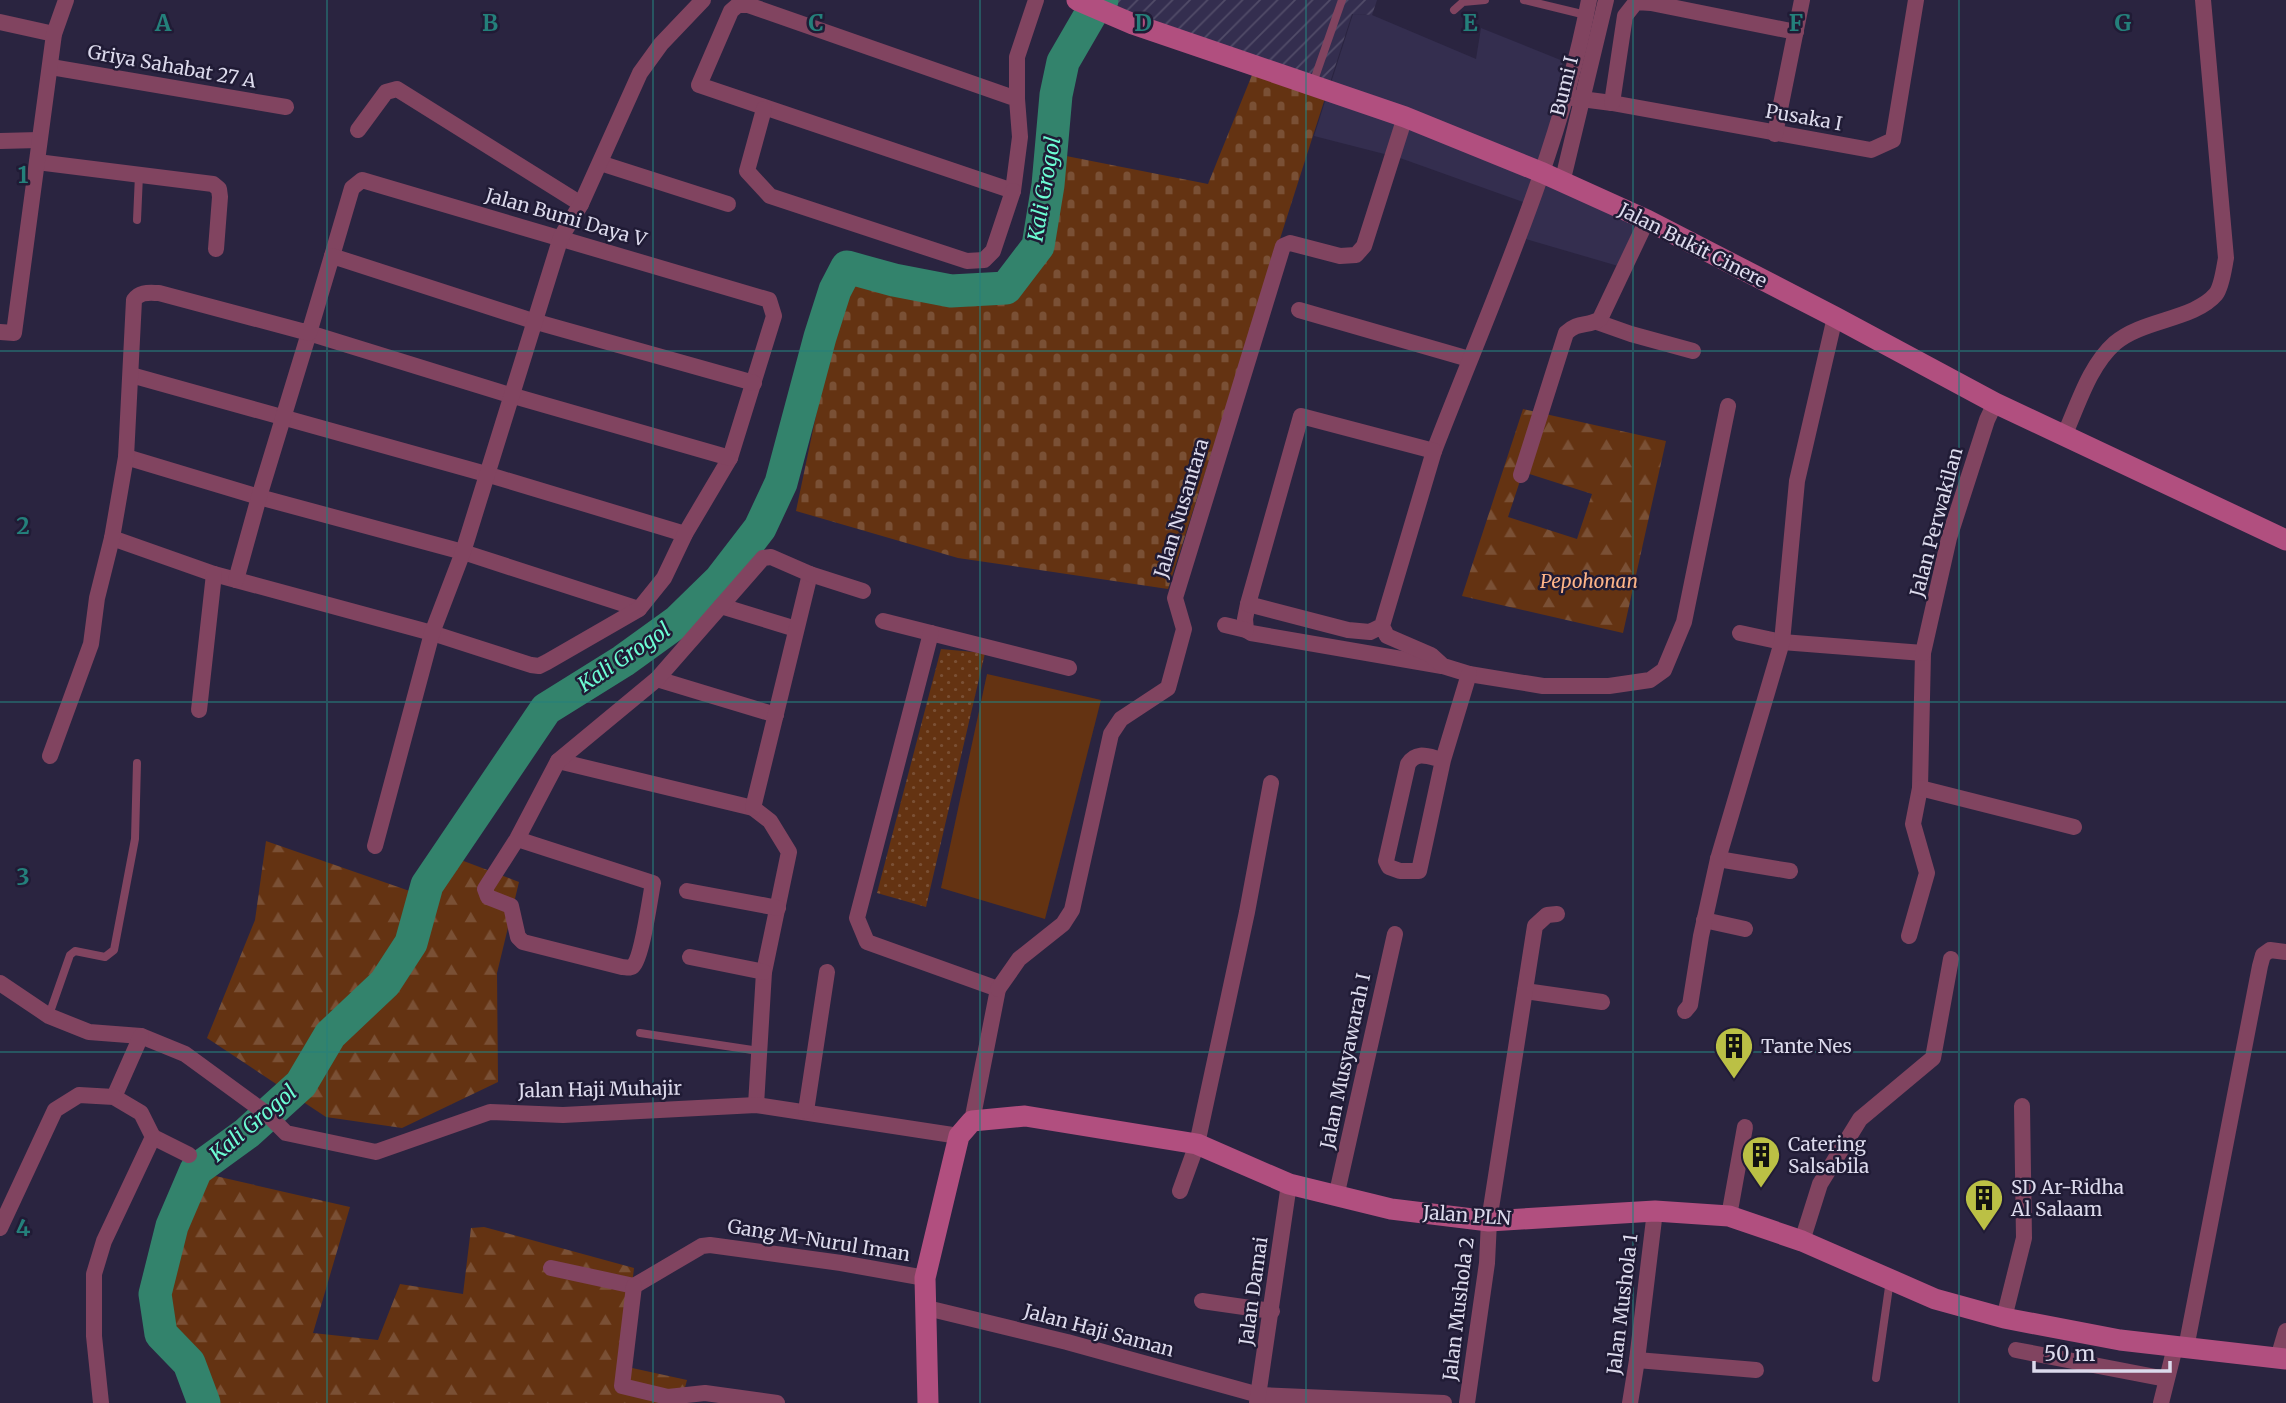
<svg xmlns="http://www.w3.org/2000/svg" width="2286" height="1403" viewBox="0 0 2286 1403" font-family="Merriweather,serif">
  <defs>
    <pattern id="industrial-furrows" width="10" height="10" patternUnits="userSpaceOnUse" patternTransform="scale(1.75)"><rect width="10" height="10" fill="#342e4f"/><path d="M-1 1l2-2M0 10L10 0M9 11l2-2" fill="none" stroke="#514c68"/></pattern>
    <pattern id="grass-dots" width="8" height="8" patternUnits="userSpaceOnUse" patternTransform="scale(1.75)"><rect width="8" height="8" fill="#643312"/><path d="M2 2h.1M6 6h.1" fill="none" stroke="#7a5035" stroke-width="1.8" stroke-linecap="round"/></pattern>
    <pattern id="forest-firs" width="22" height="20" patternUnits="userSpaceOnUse" patternTransform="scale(1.75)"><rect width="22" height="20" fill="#643312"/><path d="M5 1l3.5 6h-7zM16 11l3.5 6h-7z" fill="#7a5035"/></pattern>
    <pattern id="cemetery-stones" width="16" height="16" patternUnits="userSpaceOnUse" patternTransform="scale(1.75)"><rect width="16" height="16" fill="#643312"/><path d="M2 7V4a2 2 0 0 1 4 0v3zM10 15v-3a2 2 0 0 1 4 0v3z" fill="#7a5035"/></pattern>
  </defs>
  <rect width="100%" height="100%" fill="#2a2440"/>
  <path fill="#342e4f" d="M1353 14 1372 15 1476 59 1481 28 1563 61 1544 165 1651 216 1625 268 1512 235 1523 202 1400 158 1314 136Z"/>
  <path fill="url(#industrial-furrows)" d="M1108 0H1377L1372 15 1352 14 1326 95 1106 7Z"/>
  <path fill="url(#grass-dots)" d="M941 649 985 653 926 907 877 893Z"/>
  <g fill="url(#forest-firs)" fill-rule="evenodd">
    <path d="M1523 409 1666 441 1623 633 1462 596ZM1523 472 1592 494 1577 539 1508 517Z"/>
    <path d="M266 841 424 896 453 857 519 882 497 973 498 1082 402 1128 326 1117 207 1038 255 920Z"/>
    <path d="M198 1172 350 1207 313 1333 378 1340 400 1284 463 1294 471 1228 484 1227 634 1268 623 1366 687 1380 681 1403H210L167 1323 171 1269Z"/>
  </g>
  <path fill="url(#cemetery-stones)" d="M1254 70 1326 95 1168 589 958 558 796 511 847 267 894 280 951 291 1006 288 1038 246 1051 153 1208 184Z"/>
  <path fill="#643312" d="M987 674 1101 700 1045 919 941 888Z"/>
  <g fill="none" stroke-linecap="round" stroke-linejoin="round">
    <path stroke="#33836c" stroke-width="33" d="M204 1403 189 1363 161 1334 155 1294 172 1226 196 1170 247 1133 301 1084 330 1035 385 983 411 943 427 885 546 709 623 661 677 622 720 580 760 528 781 483 820 337 835 290 847 267 894 280 951 291 1006 288 1038 246 1048 185 1056 95 1063 62 1092 12 1102 0"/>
    <g stroke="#814460" stroke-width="8">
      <path d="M1524 0 1586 15"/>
      <path d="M1454 10 1463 2 1485 0"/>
      <path d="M1313 83 1342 0"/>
      <path d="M137 220 139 175"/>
      <path d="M49 1015 70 955 75 951 105 957 114 950 135 839 137 763"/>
      <path d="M640 1033 759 1051"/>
      <path d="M1876 1378 1890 1280"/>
    </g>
    <g stroke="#814460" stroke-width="16">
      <path d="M0 22 54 34"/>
      <path d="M51 67 286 107"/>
      <path d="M1566 97 1612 103 1871 150 1893 140 1916 0"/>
      <path d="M1017 99 748 5H738L731 11 699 85 1013 191 1020 137 1017 99V57L1036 0"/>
      <path d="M1612 103 1625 16 1636 2 1651 3 1796 32"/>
      <path d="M764 109 747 171 770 196 967 261 984 260 993 251 1013 191"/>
      <path d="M358 130 386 92 397 89 581 204"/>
      <path d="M1775 134 1802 0"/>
      <path d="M0 141 39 140"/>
      <path d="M37 162 213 184 219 189 220 197 216 249"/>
      <path d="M600 163 728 204"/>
      <path d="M1562 183 1606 0"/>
      <path d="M1299 310 1469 359"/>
      <path d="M1597 322 1631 334 1693 351"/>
      <path d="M0 332 14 333 54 34 66 0"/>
      <path d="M131 375 486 474 685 534"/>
      <path d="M2064 436C2078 405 2089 366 2115 343 2143 319 2194 320 2216 294 2222 286 2224 268 2226 258L2203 0"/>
      <path d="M1434 451C1491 303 1559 157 1589 0"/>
      <path d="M126 457 259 497 463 552 639 609"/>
      <path d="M1521 475 1566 333C1578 321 1588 327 1600 319L1647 220"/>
      <path d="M112 538 214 574 432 633 531 665 539 666 547 662 639 609 664 578 685 534 730 458 774 316 769 300 362 180 352 188 332 256"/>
      <path d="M236 580 259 497 309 333 510 395 730 458"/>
      <path d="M1248 604 1245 619 1246 630 1251 633 1442 666"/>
      <path d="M721 606 796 629"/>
      <path d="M883 621 1069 668"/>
      <path d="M1225 625 1246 630"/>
      <path d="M1382 626 1370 632 1348 630 1248 604 1301 416 1434 451 1382 626 1387 636 1431 655 1443 666 1469 674 1543 686H1609L1650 680 1664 670 1684 622 1728 406"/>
      <path d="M931 633 857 918 867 942 998 989 972 1121"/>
      <path d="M1740 633 1782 642 1923 653 1920 788 1913 824 1927 873 1909 936"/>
      <path d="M1923 653 1949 538 1987 420 1995 403"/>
      <path d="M657 679 776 715"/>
      <path d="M199 710 214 574"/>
      <path d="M50 756 91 644 97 598 112 538 126 457 134 300C140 291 150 293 159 293L309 333 332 256 533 321 754 383"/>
      <path d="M1443 760C1429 757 1417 750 1408 764L1386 861 1389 867 1400 871H1419L1443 760 1469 674"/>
      <path d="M558 761 753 808 770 821 789 852 764 972 756 1105"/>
      <path d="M1920 788 2074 827"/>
      <path d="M753 808 810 574"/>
      <path d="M517 839 653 883C650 898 642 958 633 966 629 969 627 967 622 967L523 942 518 937 511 906 488 897 485 889 517 839 558 761 657 679 763 558 771 557 810 574 863 591"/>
      <path d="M375 846 432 633 463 552 561 237 581 204 640 73 661 44 703 0"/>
      <path d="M1718 859 1790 871"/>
      <path d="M687 891 778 908"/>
      <path d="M1704 920 1745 929"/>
      <path d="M690 957 764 972"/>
      <path d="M0 983 49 1016 89 1032 141 1036 185 1054 267 1114 286 1133 376 1152 490 1112 563 1115 756 1105 959 1136"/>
      <path d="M998 989 1019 959 1063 924 1072 910 1111 734 1121 719 1168 688 1184 629 1175 598 1283 246 1290 243 1340 256 1356 255 1364 246 1405 117"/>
      <path d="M1525 991 1602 1002"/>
      <path d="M1685 1011 1690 1005 1701 936 1718 859 1782 642 1797 481 1835 317"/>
      <path d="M114 1097 141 1036"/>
      <path d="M806 1111 827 972"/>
      <path d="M153 1137 189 1155"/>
      <path d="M1180 1191 1197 1144 1247 912 1271 783"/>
      <path d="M1336 1197 1395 934"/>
      <path d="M1729 1216 1745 1127"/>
      <path d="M0 1228 55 1110 79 1095 114 1097 141 1113 153 1137 104 1241 94 1274V1336L101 1403"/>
      <path d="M1802 1241 1820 1184 1860 1119 1933 1058 1951 959"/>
      <path d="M551 1268 634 1286"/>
      <path d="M634 1286 702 1246 710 1245 841 1263 925 1278"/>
      <path d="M634 1286 622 1386 668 1397 705 1393 777 1403"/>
      <path d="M1202 1301 1272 1311"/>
      <path d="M927 1308 1067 1342 1259 1395 1444 1403"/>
      <path d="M2004 1318 2024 1238 2022 1106"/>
      <path d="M2186 1348 2260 966 2263 955 2270 950 2286 952"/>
      <path d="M2016 1350 2166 1379"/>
      <path d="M2278 1358 2286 1331"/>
      <path d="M1637 1360 1756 1370"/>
      <path d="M1257 1403 1289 1184"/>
      <path d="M1467 1403 1487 1263 1489 1221 1535 926 1547 915 1557 914"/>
      <path d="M1630 1403 1637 1360 1655 1211"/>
      <path d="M2161 1403 2175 1347"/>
    </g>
    <g stroke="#b14f7f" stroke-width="21">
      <path d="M1077 0 1133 24 1405 117 1543 173 1647 220 1835 317 1995 403 2286 540"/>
      <path d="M928 1403 925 1278 959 1136 972 1121 1025 1116 1197 1144 1289 1184 1391 1209 1489 1221 1655 1211 1729 1216 1802 1241 1935 1299 2004 1318 2120 1340 2286 1359"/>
    </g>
  </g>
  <path fill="none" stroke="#24807b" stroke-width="2" stroke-opacity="0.55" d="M327 0V1403M653 0V1403M980 0V1403M1306 0V1403M1633 0V1403M1959 0V1403M0 351H2286M0 702H2286M0 1052H2286"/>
  <defs>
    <g id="building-pin" transform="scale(2.0125)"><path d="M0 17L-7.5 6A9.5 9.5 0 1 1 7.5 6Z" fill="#bbc045" stroke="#201b35"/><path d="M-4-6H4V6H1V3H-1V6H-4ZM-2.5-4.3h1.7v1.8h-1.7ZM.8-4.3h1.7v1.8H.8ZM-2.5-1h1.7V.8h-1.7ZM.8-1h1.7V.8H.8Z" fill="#111"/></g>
  </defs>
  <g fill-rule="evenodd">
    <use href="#building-pin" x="1734" y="1046"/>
    <use href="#building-pin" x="1761" y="1155"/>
    <use href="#building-pin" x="1984" y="1198"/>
  </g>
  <g text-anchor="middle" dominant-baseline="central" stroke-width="5" stroke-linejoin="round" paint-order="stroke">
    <g font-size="19" fill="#dcdaec" stroke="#201b35">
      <text transform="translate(172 66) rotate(10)">Griya Sahabat 27 A</text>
      <text transform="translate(1564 86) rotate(-76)">Bumi I</text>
      <text transform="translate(1804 117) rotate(10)">Pusaka I</text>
      <text transform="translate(566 217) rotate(16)">Jalan Bumi Daya V</text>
      <text transform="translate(1693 245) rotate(27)">Jalan Bukit Cinere</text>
      <text transform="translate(1181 508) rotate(-73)">Jalan Nusantara</text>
      <text transform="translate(1936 522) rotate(-75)">Jalan Perwakilan</text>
      <text transform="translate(1345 1061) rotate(-78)">Jalan Musyawarah I</text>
      <text transform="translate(600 1089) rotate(-1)">Jalan Haji Muhajir</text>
      <text transform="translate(1467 1215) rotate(4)">Jalan PLN</text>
      <text transform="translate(819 1240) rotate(9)">Gang M-Nurul Iman</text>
      <text transform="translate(1253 1291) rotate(-82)">Jalan Damai</text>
      <text transform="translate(1622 1304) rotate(-83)">Jalan Mushola 1</text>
      <text transform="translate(1458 1309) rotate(-83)">Jalan Mushola 2</text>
      <text transform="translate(1099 1330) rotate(15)">Jalan Haji Saman</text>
    </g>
    <g font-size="19" font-style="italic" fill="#feb488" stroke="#201b35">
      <text x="1589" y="581">Pepohonan</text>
    </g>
    <g font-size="19" fill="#dcdaec" stroke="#201b35" text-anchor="start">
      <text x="1761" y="1046">Tante Nes</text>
      <text x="1788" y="1144">Catering<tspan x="1788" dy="22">Salsabila</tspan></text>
      <text x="2011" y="1187">SD Ar-Ridha<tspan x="2011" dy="22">Al Salaam</tspan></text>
    </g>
    <g font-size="21" font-style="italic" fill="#6cfcd3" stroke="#201b35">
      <text transform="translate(1044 189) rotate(-80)">Kali Grogol</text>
      <text transform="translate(624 657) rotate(-34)">Kali Grogol</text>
      <text transform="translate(253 1123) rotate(-40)">Kali Grogol</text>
    </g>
  </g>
  <g font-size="23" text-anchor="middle" font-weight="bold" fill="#24807b" stroke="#201b35" stroke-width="5" stroke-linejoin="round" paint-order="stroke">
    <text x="163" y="31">A</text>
    <text x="490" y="31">B</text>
    <text x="816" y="31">C</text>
    <text x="1143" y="31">D</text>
    <text x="1470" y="31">E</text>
    <text x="1796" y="31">F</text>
    <text x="2123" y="31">G</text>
    <text x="23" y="183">1</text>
    <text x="23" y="534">2</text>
    <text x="23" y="885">3</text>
    <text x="23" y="1236">4</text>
  </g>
  <path d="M2034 1361v10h136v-10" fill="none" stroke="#dcdaec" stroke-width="3.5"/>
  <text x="2044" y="1361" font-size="21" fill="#dcdaec" stroke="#201b35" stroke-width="5" paint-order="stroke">50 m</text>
</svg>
